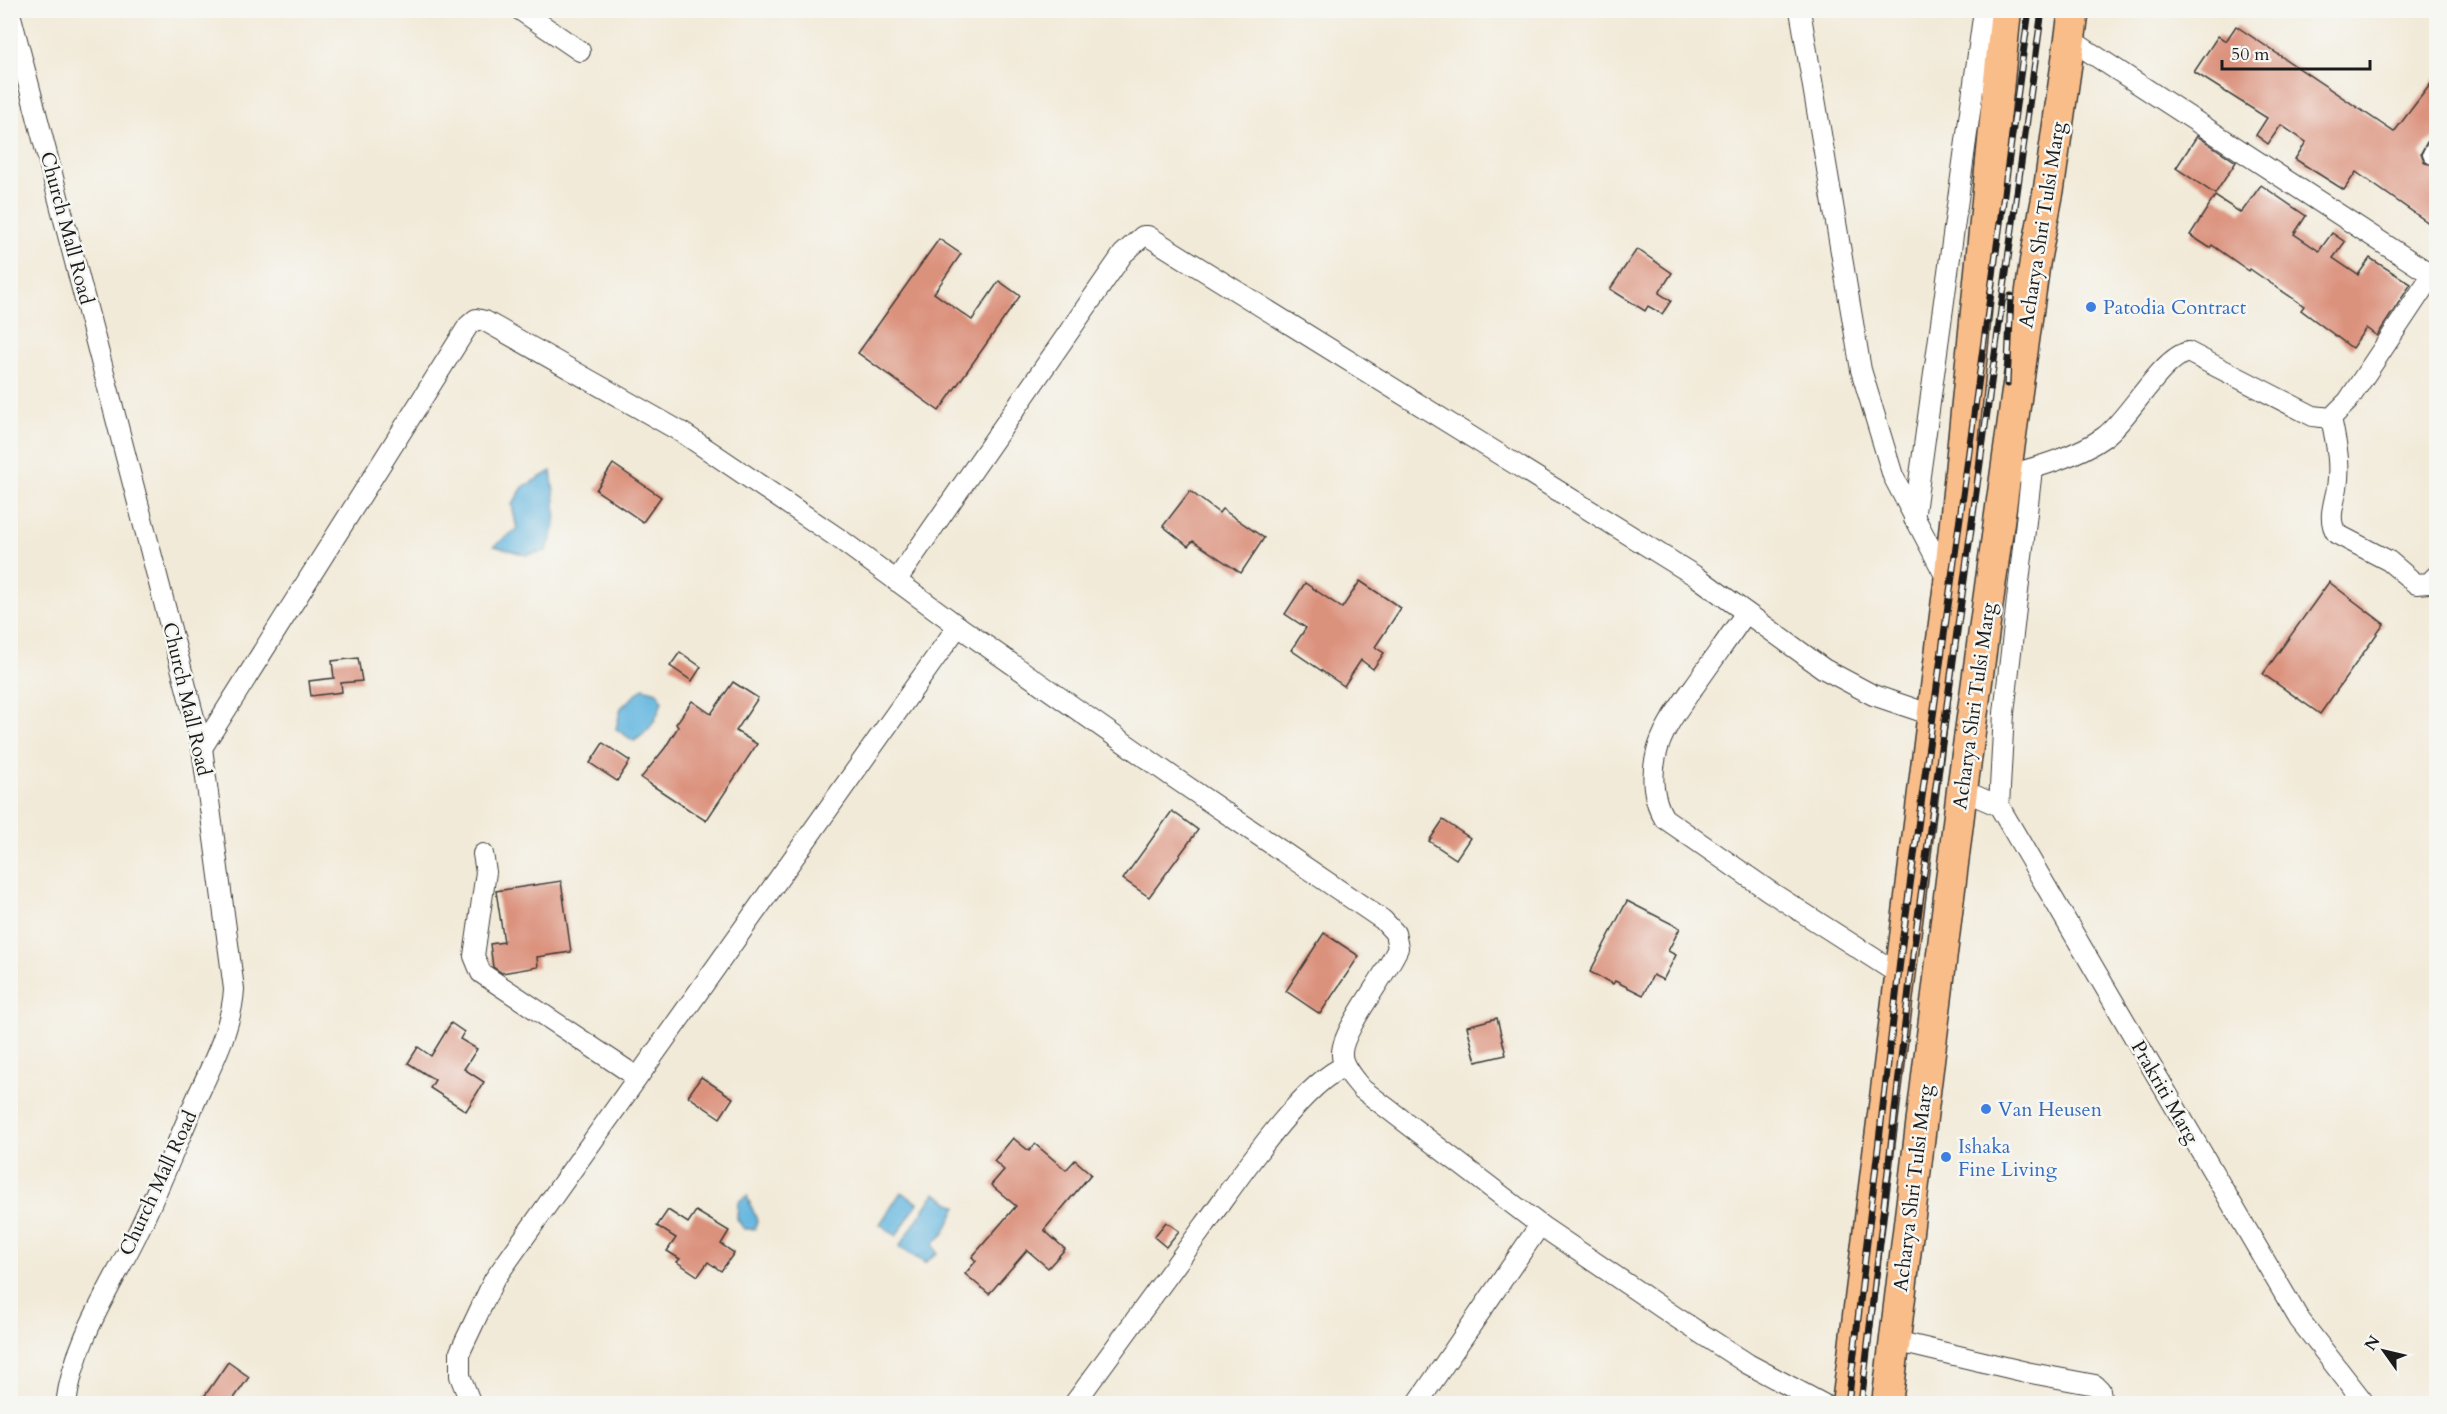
<svg xmlns="http://www.w3.org/2000/svg" width="2447" height="1414" viewBox="0 0 2447 1414" font-family="Cardo,serif">
  <rect width="100%" height="100%" fill="#f6f6f2"/>
  <filter id="ink" filterUnits="userSpaceOnUse"><feTurbulence type="fractalNoise" baseFrequency=".0167" numOctaves="2"/><feDisplacementMap in="SourceGraphic" scale="12" xChannelSelector="R" yChannelSelector="G"/><feConvolveMatrix kernelMatrix="1 2 1 2 8 2 1 2 1" color-interpolation-filters="sRGB"/></filter>
  <filter id="wash" filterUnits="userSpaceOnUse"><feTurbulence type="fractalNoise" baseFrequency=".008" numOctaves="4" result="noise"/><feDisplacementMap in="SourceGraphic" scale="24" xChannelSelector="R" yChannelSelector="G"/><feGaussianBlur stdDeviation="1.35" result="paint"/><feColorMatrix in="noise" values="0 0 0 0 0 0 0 0 0 0 0 0 0 0 0 0 0 1.4 0 .05"/><feComposite in="paint" operator="in"/></filter>
  <g filter="url(#wash)">
    <rect width="100%" height="100%" fill="#f2ead8"/>
    <g fill="#64b6df" stroke="#40697e" stroke-width="1.5">
      <path d="M551 471C555 504 561 520 546 551L526 555 494 546 517 529 512 505 523 487Z"/>
      <path d="M643 688 657 692 662 701C657 719 650 731 634 741L616 729 621 708Z"/>
      <path d="M901 1192 918 1203 896 1236 880 1224Z"/>
      <path d="M935 1193 957 1207 944 1233 933 1244 937 1253 925 1263 899 1247Z"/>
      <path d="M747 1196 757 1220 755 1229H744L737 1219 738 1202Z"/>
    </g>
    <g id="blocks">
      <g fill="#db927d">
        <path d="M2236 26 2394 132 2436 77V138L2427 142 2421 153 2425 163 2436 165V228L2356 172 2344 190 2306 166 2295 159 2306 142 2281 125 2268 144 2256 135 2267 118 2194 72 2218 36 2226 41Z"/>
        <path d="M2197 136 2236 162 2215 194 2176 168Z"/>
        <path d="M2261 185 2306 216 2294 234 2319 251 2332 233 2345 242 2333 258 2358 275 2370 258 2411 284 2377 336 2366 328 2352 348 2301 310 2304 306 2250 269 2249 271 2212 245 2210 248 2190 235 2215 196 2241 213Z"/>
        <path d="M939 239 961 254 934 293 972 320 999 281 1020 296 939 411 858 353Z"/>
        <path d="M1637 249 1672 273 1659 293 1671 301 1662 314 1648 306 1645 311 1610 289Z"/>
        <path d="M613 464 661 497 643 522 596 490Z"/>
        <path d="M1190 491 1219 513 1222 509 1264 538 1241 573 1193 541 1188 546 1163 526Z"/>
        <path d="M1360 581 1401 608 1375 647 1384 653 1373 669 1361 660 1344 686 1291 650 1306 628 1285 614 1305 583 1342 608Z"/>
        <path d="M2329 582 2384 624 2320 714 2263 674Z"/>
        <path d="M680 652 701 667 692 681 670 666Z"/>
        <path d="M358 658 362 681 341 683 342 692 311 696 309 681 334 678 332 661Z"/>
        <path d="M733 682 758 698 736 731 757 744 706 821 641 778 665 748 678 727 676 724 692 701 711 714Z"/>
        <path d="M603 743 630 761 617 781 590 763Z"/>
        <path d="M1172 811 1198 830 1149 897 1123 879Z"/>
        <path d="M1443 820 1470 838 1456 859 1429 841Z"/>
        <path d="M561 881 571 952 537 957 538 967 502 973 493 967 490 944 504 942 496 891Z"/>
        <path d="M1627 901 1680 928 1668 951 1676 955 1663 980 1653 975 1643 995 1615 981 1613 984 1590 972Z"/>
        <path d="M1324 933 1359 956 1320 1014 1286 991Z"/>
        <path d="M1497 1018 1506 1055 1476 1062 1467 1026Z"/>
        <path d="M451 1023 464 1032 460 1039 477 1049 464 1069 484 1082 466 1111 430 1088 435 1080 408 1063 418 1047 431 1056Z"/>
        <path d="M701 1077 733 1098 720 1118 688 1096Z"/>
        <path d="M1013 1138 1029 1151 1035 1144 1066 1170 1075 1160 1091 1174 1044 1230 1065 1249 1048 1268 1027 1250 989 1294 965 1274 976 1261 972 1257 1016 1206 991 1185 1004 1170 994 1161Z"/>
        <path d="M668 1210 688 1223 696 1211 729 1231 721 1244 734 1253 721 1271 708 1262 698 1276 677 1262 680 1259 667 1251 676 1238 657 1226Z"/>
        <path d="M1166 1222 1179 1231 1166 1247 1154 1237Z"/>
        <path d="M228 1362 249 1377 230 1404H199Z"/>
      </g>
    </g>
  </g>
  <g filter="url(#ink)">
    <use href="#blocks" fill-opacity="0" stroke="#3c3b38" stroke-width="1.5"/>
    <g fill="none" stroke-linecap="round" stroke-linejoin="round">
      <g stroke="#3c3b38" stroke-width="22">
        <g id="minor">
          <path d="M520 10 580 51"/>
          <path d="M1800 10 1861 370 1893 476 1949 583"/>
          <path d="M10 13 202 748 234 989C232 1025 214 1061 199 1093 178 1140 159 1189 136 1236 109 1291 74 1341 66 1404"/>
          <path d="M2071 40 2432 275"/>
          <path d="M2433 154 2436 150"/>
          <path d="M2331 418C2336 442 2341 464 2337 488 2334 504 2327 520 2337 534L2389 561 2416 584 2429 583 2436 576"/>
          <path d="M2005 476C2035 468 2078 456 2104 437 2128 420 2161 358 2188 352L2313 416 2331 418 2348 401 2436 269"/>
          <path d="M1914 519 1984 10"/>
          <path d="M896 581 1123 254 1143 236H1148L1697 577 1824 669 1873 695 1932 715"/>
          <path d="M1746 613C1728 638 1711 663 1693 688 1679 708 1661 731 1656 756 1651 777 1653 800 1664 818L1769 891 1900 975"/>
          <path d="M202 748 468 326 476 319 485 321 683 433 841 540 958 626 1173 777 1383 920 1395 933 1398 948C1387 974 1342 1030 1342 1053 1341 1066 1354 1079 1362 1089L1540 1225 1674 1316 1748 1364 1823 1404"/>
          <path d="M1962 790 1999 806 2299 1319 2365 1404"/>
          <path d="M1999 806 2004 713 2032 469"/>
          <path d="M483 854 486 872 474 956 481 973 637 1077"/>
          <path d="M1895 1341 2026 1372 2095 1385 2100 1390 2102 1404"/>
          <path d="M471 1404 460 1376V1352L494 1280 958 626"/>
          <path d="M1074 1404C1118 1344 1161 1285 1204 1226 1235 1184 1300 1085 1345 1066"/>
          <path d="M1417 1404 1540 1225"/>
        </g>
      </g>
      <g stroke="#3c3b38" stroke-width="33">
        <g id="highway">
          <path d="M1847 1404 1949 583 2006 10"/>
          <path d="M1887 1404 1962 790 2035 261 2049 188 2074 10"/>
        </g>
      </g>
      <use href="#minor" stroke="#fff" stroke-width="20"/>
      <use href="#highway" stroke="#f8bd89" stroke-width="30"/>
      <g stroke="#1c1c1c" stroke-width="7">
        <g id="rail">
          <path d="M2007 384 2011 296"/>
          <path d="M1848 1404 1902 944 2029 10"/>
          <path d="M1861 1404 1914 946 2042 10"/>
        </g>
      </g>
      <use href="#rail" stroke="#f6f6f2" stroke-width="4.5" stroke-dasharray="14" stroke-linecap="butt"/>
    </g>
  </g>
  <g fill="#3f7fe0" stroke="#f6f6f2" stroke-width="2">
    <circle cx="2091" cy="307" r="6"/>
    <circle cx="1986" cy="1109" r="6"/>
    <circle cx="1946" cy="1157" r="6"/>
  </g>
  <g text-anchor="middle" dominant-baseline="central" stroke-width="5" stroke-linejoin="round" paint-order="stroke">
    <g font-size="20" fill="#1c1c1c" stroke="#f6f6f2">
      <text transform="translate(2042 225) rotate(-81)">Acharya Shri Tulsi Marg</text>
      <text transform="translate(67 228) rotate(75)">Church Mall Road</text>
      <text transform="translate(187 699) rotate(77)">Church Mall Road</text>
      <text transform="translate(1974 706) rotate(-82)">Acharya Shri Tulsi Marg</text>
      <text transform="translate(2165 1092) rotate(60)">Prakriti Marg</text>
      <text transform="translate(158 1183) rotate(-65)">Church Mall Road</text>
      <text transform="translate(1913 1188) rotate(-83)">Acharya Shri Tulsi Marg</text>
    </g>
    <g font-size="20" fill="#366cbe" stroke="#f6f6f2" text-anchor="start">
      <text x="2103" y="307">Patodia Contract</text>
      <text x="1998" y="1109">Van Heusen</text>
      <text x="1958" y="1146">Ishaka<tspan x="1958" dy="23">Fine Living</tspan></text>
    </g>
  </g>
  <rect width="2447" height="1414" fill="none" stroke="#f6f6f2" stroke-width="36"/>
  <g transform="translate(2384 1351) rotate(304)" stroke="#f6f6f2" stroke-width="4.5" paint-order="stroke">
  <path d="M0-4.5L10 22L0 15L-10 22Z" fill="#1c1c1c"/>
  <text y="-9" font-size="16" font-weight="bold" text-anchor="middle" fill="#1c1c1c">N</text>
  </g>
  <path d="M2222 60v9h148v-9" fill="none" stroke="#1c1c1c" stroke-width="3"/>
  <text x="2231" y="60" font-size="18" fill="#1c1c1c" stroke="#f6f6f2" stroke-width="4.5" paint-order="stroke">50 m</text>
</svg>
